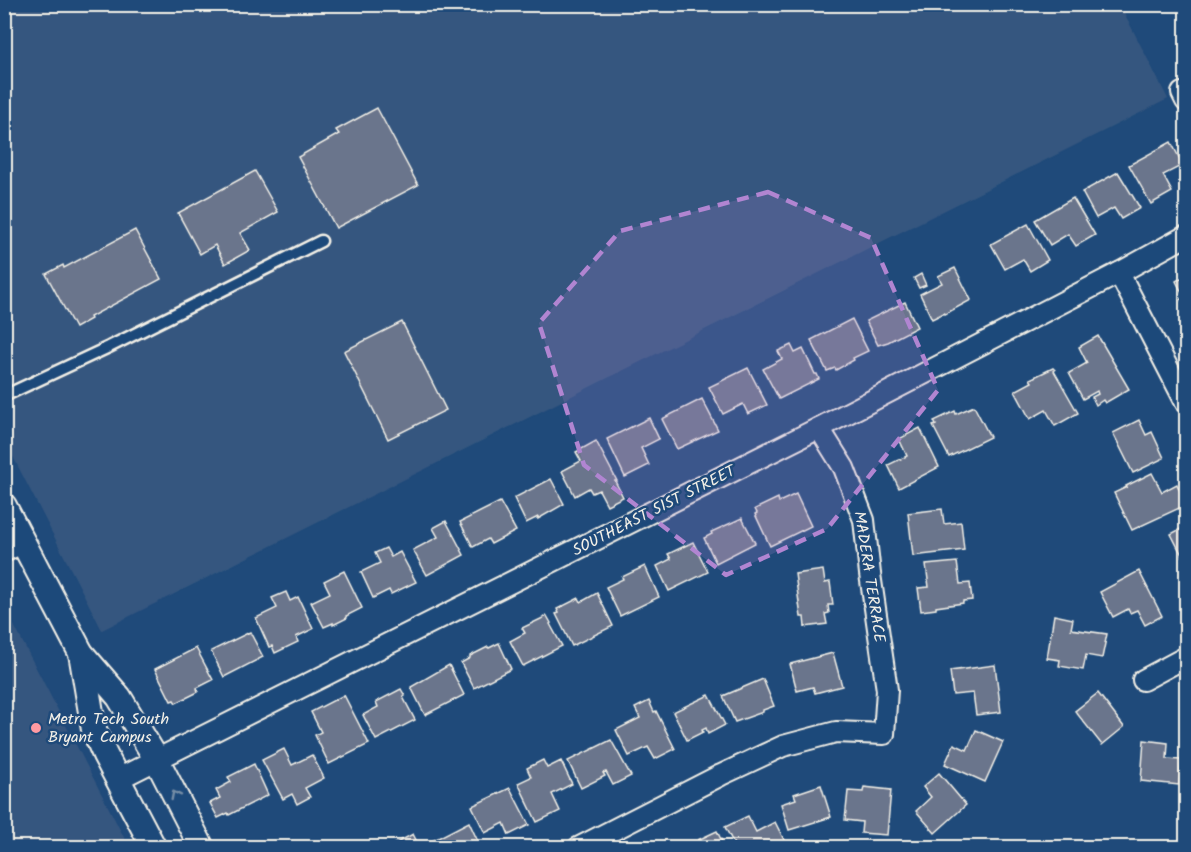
<svg xmlns="http://www.w3.org/2000/svg" width="1191" height="852" viewBox="0 0 1191 852" font-family="Kalam,sans-serif">
  <rect width="100%" height="100%" fill="#1f4a7a"/>
  <filter id="ink" filterUnits="userSpaceOnUse"><feTurbulence type="fractalNoise" baseFrequency=".0167" numOctaves="2"/><feDisplacementMap in="SourceGraphic" scale="12" xChannelSelector="R" yChannelSelector="G"/><feConvolveMatrix kernelMatrix="1 2 1 2 8 2 1 2 1" color-interpolation-filters="sRGB"/></filter>
  <g filter="url(#ink)">
    <g fill="#36577f">
      <path d="M5 5H1120L1168 99 102 630 5 441Z"/>
      <path d="M5 608 129 847H5Z"/>
    </g>
    <g fill="#6b748c" stroke="#f4f1e8" stroke-width="1.5">
      <path d="M377 108 418 185 336 228 298 157 339 134 336 130Z"/>
      <path d="M1171 142 1183 165 1163 175 1172 192 1151 204 1129 165Z"/>
      <path d="M255 171 278 212 240 233 250 250 225 264 215 245 200 254 178 213Z"/>
      <path d="M1118 172 1140 208 1121 219 1114 208 1096 218 1082 192Z"/>
      <path d="M1073 198 1095 235 1076 246 1068 234 1050 245 1035 220Z"/>
      <path d="M1028 224 1048 260 1030 271 1023 259 1005 269 991 244Z"/>
      <path d="M135 230 161 279 90 317 91 319 75 328 46 274 63 265 64 268Z"/>
      <path d="M955 268 971 300 945 314 944 313 932 319 920 294 942 283 938 276Z"/>
      <path d="M921 274 926 285 919 288 914 278Z"/>
      <path d="M1186 275V309L1181 299 1184 297 1176 281Z"/>
      <path d="M905 302 917 327 888 342 878 345 866 321Z"/>
      <path d="M852 319 868 351 853 358 854 360 836 370 835 368 827 371 811 340Z"/>
      <path d="M402 322 446 410 388 439 344 351Z"/>
      <path d="M1098 336 1129 389 1105 403 1103 400 1096 405 1092 397 1098 394 1097 391 1083 399 1069 373 1087 363 1079 347Z"/>
      <path d="M791 345 795 353 803 349 815 374H817L819 379 779 399 763 369 782 359 778 351Z"/>
      <path d="M748 368 767 405 748 414 743 404 723 414 709 387Z"/>
      <path d="M1053 368 1055 370 1054 371 1078 413 1055 426 1046 410 1030 419 1015 391 1032 382 1030 379Z"/>
      <path d="M702 399 718 430 677 449 662 419Z"/>
      <path d="M974 406 990 437 949 457 933 426 936 425 934 421 955 411 956 414Z"/>
      <path d="M649 418 659 439 641 448 649 465 625 477 607 439Z"/>
      <path d="M1139 420 1146 435 1152 432 1164 458 1133 473 1113 433Z"/>
      <path d="M920 428 939 467 899 488 888 465 907 456 899 439Z"/>
      <path d="M596 441 617 481H615L623 497 607 505 599 490 592 493 589 488 575 496 562 471 581 461 576 452Z"/>
      <path d="M1152 473 1162 492 1177 484 1186 505 1132 530 1114 493 1127 487 1126 486Z"/>
      <path d="M551 479 564 504 538 519V517L526 523 514 498Z"/>
      <path d="M796 494 811 526 770 546 755 514 757 513 755 509 778 498 779 502Z"/>
      <path d="M500 502 516 531 491 544 488 539 473 547 460 522Z"/>
      <path d="M942 509 944 524 961 522 964 550 913 556 908 513Z"/>
      <path d="M742 518 755 543 716 563 704 538 712 534 711 532Z"/>
      <path d="M446 521 464 555 427 575 413 550 438 537 433 528Z"/>
      <path d="M1186 526V563L1171 534Z"/>
      <path d="M693 542 708 572 669 591 657 566 671 559 668 554Z"/>
      <path d="M386 548 391 557 400 552 416 582 391 594 389 590 373 598 361 572 380 563 375 553Z"/>
      <path d="M957 562 960 584 970 583 972 600 963 601V603L936 607V609L921 611 918 588 929 587 926 565Z"/>
      <path d="M645 566 659 597 620 616 606 587 623 579 622 577Z"/>
      <path d="M823 570 825 583 830 582 833 605H828L829 613 825 614 827 624 805 627 804 617H801L795 574Z"/>
      <path d="M344 571 362 608 346 616 347 618 333 625V623L324 627 311 602 330 593 324 581Z"/>
      <path d="M1139 571 1162 616 1145 625 1137 610 1130 613 1128 609 1113 617 1100 592Z"/>
      <path d="M286 592 290 601 298 597 313 629 296 637 298 642 275 653 272 646 269 647 256 618 277 608 272 598Z"/>
      <path d="M597 593 613 626 572 646 556 614 559 613 557 609 579 598 581 602Z"/>
      <path d="M1054 615 1073 619 1071 629 1107 634 1102 658 1086 655 1083 670 1059 666 1060 660 1047 658Z"/>
      <path d="M547 616 551 623 550 624 562 646 523 666 510 641 525 633 522 628Z"/>
      <path d="M250 632 263 657 224 677 211 651Z"/>
      <path d="M499 643 511 669 474 688 461 663 470 658V656L488 647 489 648Z"/>
      <path d="M196 648 213 680 197 688 198 692 176 703 174 700 171 701 155 669Z"/>
      <path d="M833 653 842 686 815 693 813 687 797 691 790 664Z"/>
      <path d="M449 665 464 695 425 715 411 687Z"/>
      <path d="M995 665 1001 712 976 715 973 693 953 695 950 671Z"/>
      <path d="M763 679 774 706 763 710V712L735 722 723 696Z"/>
      <path d="M401 689 405 696 403 697 415 720 376 740 363 715 378 707 376 702Z"/>
      <path d="M1098 693 1124 727 1102 745 1075 711Z"/>
      <path d="M344 695 369 744 329 764 315 735 321 732 311 712Z"/>
      <path d="M709 695 725 725 708 734 706 728 702 730 703 732 687 740 673 712Z"/>
      <path d="M649 701 654 712 656 711 675 749 655 759 648 747 629 756 616 730 640 718 635 708Z"/>
      <path d="M976 730 1003 742 985 782 945 764 954 744 967 750Z"/>
      <path d="M611 740 631 776 613 785 606 772 603 773 605 776 581 788 568 761Z"/>
      <path d="M1144 740 1168 743 1167 759 1181 760 1179 785 1141 781Z"/>
      <path d="M284 749 292 765 312 755 324 778 305 788 310 797 297 804 292 794 283 799 262 760Z"/>
      <path d="M543 760 547 768 561 761 572 784 552 794 560 811 537 822 518 783 531 777 527 768Z"/>
      <path d="M254 764 268 795 229 815 228 813 218 818 210 803 220 798 216 790 231 782 228 777Z"/>
      <path d="M939 773 966 805 935 833 916 811 931 797 923 787Z"/>
      <path d="M821 785 831 817 789 830 781 804 796 799 794 794Z"/>
      <path d="M864 787 891 790 887 835 861 833 862 822 845 820 848 791 863 792Z"/>
      <path d="M510 788 529 825 509 835 504 823 485 833 472 806Z"/>
      <path d="M748 816 756 832 775 822 786 844 778 848H736L725 827Z"/>
      <path d="M469 822 480 846 477 848H425L424 846 426 844Z"/>
      <path d="M717 831 725 848H701L698 840Z"/>
      <path d="M413 834 420 848H387Z"/>
    </g>
    <g fill="none" stroke-linecap="round" stroke-linejoin="round">
      <g stroke="#f4f1e8" stroke-width="15">
        <g id="service">
          <path d="M4 396 109 347 321 241"/>
          <path d="M4 557 25 547"/>
        </g>
      </g>
      <g stroke="#f4f1e8" stroke-width="24">
        <g id="minor">
          <path d="M1182 93 1186 101"/>
          <path d="M1119 273 1186 403"/>
          <path d="M1143 680 1186 657"/>
          <path d="M118 779 819 428 1119 273 1186 236"/>
          <path d="M578 848 721 775 783 746 836 732 884 734 887 690 870 574 864 520 844 468 819 428"/>
        </g>
      </g>
      <g stroke="#f4f1e8" stroke-width="28">
        <g id="tertiary">
          <path d="M4 506 81 653 119 697 157 760 202 848"/>
          <path d="M81 653 94 730 105 755 154 848"/>
        </g>
      </g>
      <use href="#service" stroke="#1f4a7a" stroke-width="10"/>
      <use href="#minor" stroke="#1f4a7a" stroke-width="20"/>
      <use href="#tertiary" stroke="#1f4a7a" stroke-width="24"/>
    </g>
    <defs><path id="oneway-chevron" d="M-2-3.5L2.5 0L-2 3.5" fill="none" stroke-width="1.6" stroke-linecap="round" stroke-linejoin="round" transform="scale(1.5)"/></defs>
    <use stroke="#748da6" href="#oneway-chevron" transform="translate(175 795) rotate(-117)"/>
  </g>
  <path fill="#b185d1" fill-opacity="0.2" stroke="#b185d1" stroke-width="4.5" stroke-dasharray="12 8" stroke-linejoin="round" d="M768 192 871 238 938 390 827 529 726 575 584 465 539 323 620 231Z"/>
  <circle fill="#ff9aa2" stroke="#1f4a7a" stroke-width="2" cx="36" cy="728" r="6"/>
  <g text-anchor="middle" dominant-baseline="central" stroke-width="5" stroke-linejoin="round" paint-order="stroke">
    <g font-size="16" fill="#f4f1e8" stroke="#1f4a7a">
      <text transform="translate(654 511) rotate(-27)">SOUTHEAST 51ST STREET</text>
      <text transform="translate(869 577) rotate(81)">MADERA TERRACE</text>
    </g>
    <g font-size="16" fill="#f4f1e8" stroke="#1f4a7a" text-anchor="start">
      <text x="48" y="719">Metro Tech South<tspan x="48" dy="18">Bryant Campus</tspan></text>
    </g>
  </g>
  <rect width="1191" height="852" fill="none" stroke="#1f4a7a" stroke-width="24"/>
  <rect x="12" y="12" width="1167" height="828" fill="none" stroke="#f4f1e8" stroke-width="2" filter="url(#ink)"/>
</svg>
